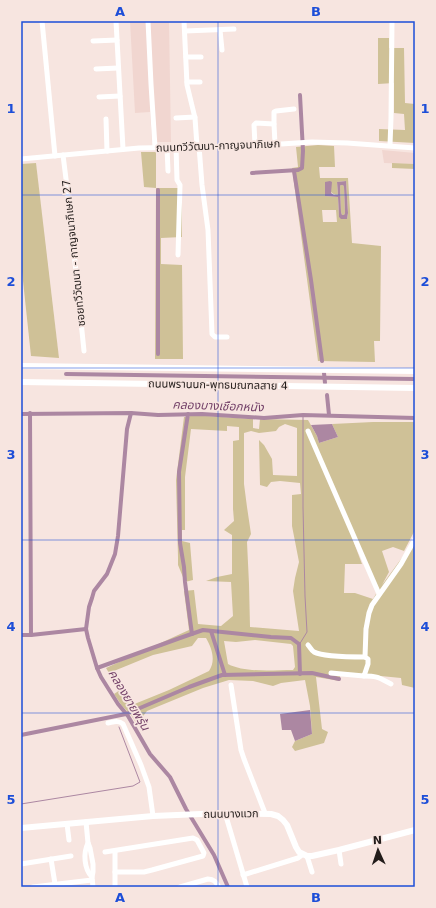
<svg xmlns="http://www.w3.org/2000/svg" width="436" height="908" viewBox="0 0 436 908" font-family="'DejaVu Sans','Noto Sans Thai',sans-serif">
  <rect width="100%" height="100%" fill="#f7e5e0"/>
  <g fill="#f1d6d0">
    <path d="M130 21H169L171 142H152L150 112 135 113Z"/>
    <path d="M382 150 415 153V164L384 163Z"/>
  </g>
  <g fill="#cfc197" fill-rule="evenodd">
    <path d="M378 38H389V48H404L405 103 415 104V143L379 141V129L405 130 404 114 394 113V83L378 84Z"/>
    <path d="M318 145 334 146 335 167H319L320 178H348L352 243 381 246 380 341H374L375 362 318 361 292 168 298 167 296 147ZM346 181 348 213 347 219 339 217 338 197 325 196V182C329 188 330 195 338 195L337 182ZM322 210H336L337 222H323Z"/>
    <path d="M141 152H156V188H182V237L161 238V264L182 265 183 359H155L156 188 144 187Z"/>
    <path d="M36 163 59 358 31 356 21 262V164Z"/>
    <path d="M392 163 415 164V169L392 168Z"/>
    <path d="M341 185H343L344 187 345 213 344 215H342L341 212 340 186Z"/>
    <path d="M191 415 253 419V428L259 429 260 419 308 420 317 436 319 443 338 437 332 424 373 422H415V530L404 551 393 547 382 551 389 572 382 585 415 540V688L402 685 401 678 340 672V681L316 677 322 729 328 732 324 743 295 751 292 747 295 741 312 734 310 706 305 680 281 683 273 686 253 681 229 680 203 688 147 711 137 724 131 715 122 706 114 694 120 690 124 700 132 705 169 690 209 671C216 661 212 648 206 638H198L192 646 153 655 109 673 106 668 189 630 184 591 194 590 198 624 221 626 233 616 231 582 206 581 217 577 232 574V535L224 530 234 521 233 509V441L239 440V427L227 426V431L191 429 185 477V530H182V541L190 543 193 580 185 582 178 565V557L176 480 184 417H189ZM285 424 297 428V476L273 475 272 459 264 445 259 440 260 485 267 487 271 482 280 481 300 483 301 494 292 495V526L299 562 295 578 293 591 299 631 250 627 249 584 247 542 251 534 247 507 244 484V433L251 431 259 433 276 431 279 427ZM351 535 379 589 373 599 355 593H344L345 564H362ZM255 640 291 644 293 646 295 667 293 670C273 670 245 673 228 664L224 641 236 642Z"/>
  </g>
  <g fill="#ac87a2" fill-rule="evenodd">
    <path d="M330 181 332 182 331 193 334 195H338L337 182 346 181 348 213 347 219H341L339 217 338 197 325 196V182ZM341 185H343L344 187 345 213 344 215H342L341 212 340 186Z"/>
    <path d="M332 424 338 437 319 443 317 436 311 425Z"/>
    <path d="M310 710 312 734 295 741 291 730H282L280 714Z"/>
  </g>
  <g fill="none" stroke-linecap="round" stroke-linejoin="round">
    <g stroke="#ac87a2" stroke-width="1">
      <path d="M299 645 307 632 305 596 303 507V415"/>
      <path d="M21 804 133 786 140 782 119 727"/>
    </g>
    <g stroke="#ac87a2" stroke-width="4">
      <path d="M294 171 311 280 322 361"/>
      <path d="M252 173 298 170 302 168 303 151 300 95"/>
      <path d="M158 354V190"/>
      <path d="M324 373 325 383"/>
      <path d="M66 374 415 379"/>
      <path d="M327 395 329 415"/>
      <path d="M30 413 31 635"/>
      <path d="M131 413 127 429 118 536 115 554 107 574 94 591 92 598 89 607 86 629 88 638 97 668 101 677 118 704 128 716 150 754 170 777 186 809 214 855 228 887"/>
      <path d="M21 414 131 413 158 415 202 414 264 418 303 415 415 418"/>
      <path d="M188 414 179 472 180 543 184 567 185 582 192 634"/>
      <path d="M211 631 225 675"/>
      <path d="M21 635H31L86 629"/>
      <path d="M97 668 180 638 203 630 271 637 291 638 299 644 300 674"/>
      <path d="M21 735 126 714 189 687 222 675 312 673 339 679"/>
    </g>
    <g stroke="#fff" stroke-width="5">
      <path d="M42 21 55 156"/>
      <path d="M116 21 123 149"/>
      <path d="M148 21 151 84 155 147"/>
      <path d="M184 21 187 85 195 118 197 146"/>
      <path d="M220 30 222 50"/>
      <path d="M185 31 234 29"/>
      <path d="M93 41 117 40"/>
      <path d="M186 57H201"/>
      <path d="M96 69 118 68"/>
      <path d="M187 82H200"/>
      <path d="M99 97 120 96"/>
      <path d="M176 118 195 117"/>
      <path d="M106 119 107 151"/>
      <path d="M275 144 274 124V112L276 111 294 109"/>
      <path d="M255 145 254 125 256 123 274 124"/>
      <path d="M390 145 391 118 392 21"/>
      <path d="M199 146 202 185 208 230 212 334 215 337H227"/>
      <path d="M167 147 168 171"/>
      <path d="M176 147 177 180 180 185 178 255"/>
      <path d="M63 155 69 203 84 351"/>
      <path d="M21 159 139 148 251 146 312 142 347 143 415 148"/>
      <path d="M308 431 379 594"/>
      <path d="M308 645C310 647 311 650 314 652 323 657 354 657 365 657"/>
      <path d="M331 673 364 676 368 664V659L365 657 366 629 369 613 372 605 401 564 415 539"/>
      <path d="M364 676C378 676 379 678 391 684"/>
      <path d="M231 685 241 750 244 759 265 813"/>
      <path d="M108 723C114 722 118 720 123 724L141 765 149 787 153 816"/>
      <path d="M225 813 247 887"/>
      <path d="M86 822 88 843 90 848 93 864V872L92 877 93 887"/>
      <path d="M67 824 69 840"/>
      <path d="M88 843C83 853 84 869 92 877"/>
      <path d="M339 850 341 864"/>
      <path d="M105 852 193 838 197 840 204 853 203 856 152 870 144 872H115"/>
      <path d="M307 856 312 872"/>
      <path d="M51 859 55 884"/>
      <path d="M21 864 71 856"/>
      <path d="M243 875 298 858 302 855"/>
      <path d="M33 887 92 880"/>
      <path d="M115 887V851"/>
      <path d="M180 887 208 879C214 879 216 882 219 887"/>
    </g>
    <g stroke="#fff" stroke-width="6">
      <path d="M21 366 415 371"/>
      <path d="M21 382 415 388"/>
      <path d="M21 828 153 816 225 813 271 814 278 816 283 820 287 825 296 847 299 852 307 856H312L339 850 415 830"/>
    </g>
  </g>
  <path fill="none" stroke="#1d4ed8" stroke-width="1" stroke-opacity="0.55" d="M218 21V887M21 195H415M21 368H415M21 540H415M21 713H415"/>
  <g text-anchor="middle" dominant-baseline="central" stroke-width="3.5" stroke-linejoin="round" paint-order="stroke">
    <g font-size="11" fill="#221c1a" stroke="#f7e5e0">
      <text transform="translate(218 146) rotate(-2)">ถนนทวีวัฒนา-กาญจนาภิเษก</text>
      <text transform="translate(74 253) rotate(-96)">ซอยทวีวัฒนา - กาญจนาภิเษก 27</text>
      <text transform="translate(218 385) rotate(1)">ถนนพรานนก-พุทธมณฑลสาย 4</text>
      <text transform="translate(231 814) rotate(-1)">ถนนบางแวก</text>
    </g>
    <g font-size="12" font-style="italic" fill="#75436a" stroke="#f7e5e0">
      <text transform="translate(218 406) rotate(2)">คลองบางเชือกหนัง</text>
      <text transform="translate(129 700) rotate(59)">คลองยายพรุ้น</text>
    </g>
  </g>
  <rect width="436" height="908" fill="none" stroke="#f7e5e0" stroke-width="44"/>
  <g transform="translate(378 850) rotate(357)" stroke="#f7e5e0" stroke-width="3" paint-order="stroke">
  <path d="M0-3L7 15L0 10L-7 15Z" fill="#221c1a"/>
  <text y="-6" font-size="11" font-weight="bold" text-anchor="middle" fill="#221c1a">N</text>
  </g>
  <rect x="22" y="22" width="392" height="864" fill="none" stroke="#1d4ed8" stroke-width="1.5"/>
  <g font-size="13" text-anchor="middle" font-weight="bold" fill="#1d4ed8">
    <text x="120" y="16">A</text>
    <text x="316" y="16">B</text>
    <text x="11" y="113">1</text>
    <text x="425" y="113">1</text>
    <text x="11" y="286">2</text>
    <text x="425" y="286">2</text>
    <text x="11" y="459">3</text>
    <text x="425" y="459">3</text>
    <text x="11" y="631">4</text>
    <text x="425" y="631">4</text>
    <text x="11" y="804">5</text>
    <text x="425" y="804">5</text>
    <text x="120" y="902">A</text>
    <text x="316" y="902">B</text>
  </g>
</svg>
